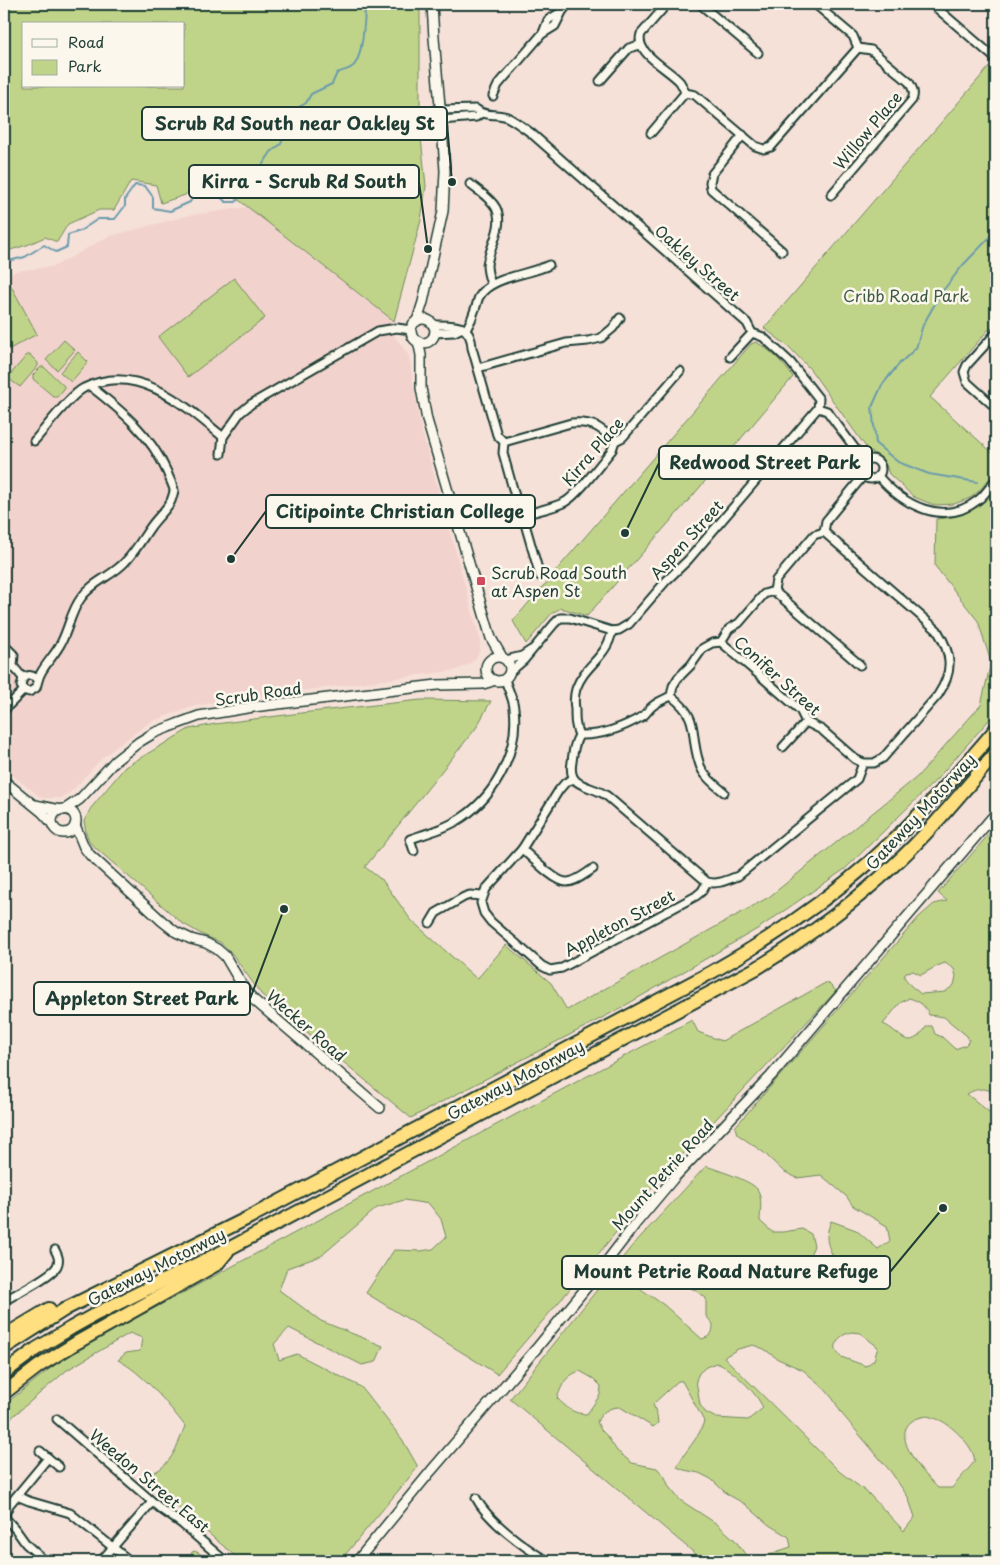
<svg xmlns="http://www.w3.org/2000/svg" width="1000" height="1565" viewBox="0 0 1000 1565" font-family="'Playpen Sans',sans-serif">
  <rect width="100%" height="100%" fill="#f6e1d9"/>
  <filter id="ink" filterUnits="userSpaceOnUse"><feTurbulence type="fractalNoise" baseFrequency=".02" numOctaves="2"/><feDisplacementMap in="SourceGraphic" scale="10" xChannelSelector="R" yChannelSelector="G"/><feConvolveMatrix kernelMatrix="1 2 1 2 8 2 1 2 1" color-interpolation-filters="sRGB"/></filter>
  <g filter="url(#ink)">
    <path fill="#f2d2cc" d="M247 207 394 321V335L409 356 420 425 480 639V650L476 658 471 663 457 670 198 705 150 722 103 757 71 792 60 798H42L4 769V278L16 271 55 266 107 237 186 216Z"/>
    <g fill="#c0d489" stroke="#70885e" fill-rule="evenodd">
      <path d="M4 4H420V128L426 186 421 220 394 321 231 194 199 180 185 195 161 203 156 185 131 181 114 210H99L68 224 57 242 45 237 27 245 4 252ZM24 24H184V86H24Z"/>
      <path d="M989 67 996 72V327L988 330 930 397 996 456V470L980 490 970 498 954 504 934 505 914 497 889 474 886 465 877 455 868 450 810 369 789 347 764 328Z"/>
      <path d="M234 278 265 318 188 377 158 337Z"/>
      <path d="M10 284 37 334 4 352V287Z"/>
      <path d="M64 340 75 350 57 370 46 360Z"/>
      <path d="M756 342C771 350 784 364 793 377L695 493 587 616 561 608 552 613 526 644 513 621 543 586 551 580 554 573 751 344Z"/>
      <path d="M78 352 88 362 71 382 60 372Z"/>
      <path d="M27 355H30L38 363V366L20 387 9 379V376Z"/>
      <path d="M41 367H44L64 386V389L57 397H54L33 379V375Z"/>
      <path d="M996 488V712L936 780 845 869 759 928 619 1009 411 1118 261 994 230 951 220 942 203 935 182 923 90 843 86 833 84 821 91 808 125 767 189 729 215 724 301 713 421 700 491 701 476 728 365 867 383 881 411 920 477 979 506 945 551 983 567 1010 769 897 917 777 981 705 991 662 978 621 935 566 936 519C965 517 977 510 996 488Z"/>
      <path d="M996 826V1096C988 1086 977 1088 967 1094L989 1112 992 1110 996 1103V1561H704L510 1399 632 1246 706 1166C717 1170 750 1180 757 1189 763 1197 760 1212 760 1221L772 1232H783L802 1229 811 1234 814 1246 806 1263 807 1276C826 1278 841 1283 860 1283L869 1274V1265L853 1266 835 1260C827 1244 824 1239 831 1221L856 1230 878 1249 890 1241 887 1226 853 1206 846 1196 821 1175 797 1178 783 1171 763 1152 737 1134 735 1127 919 917 934 904 947 901 938 893ZM945 963 954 969 956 976 954 985 945 992 921 994 911 986 904 977 906 972 913 971 921 975 937 966ZM909 998C919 1001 925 1005 929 1015L944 1017 967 1036 969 1040 966 1045 955 1049 942 1037 935 1034 932 1026H927C907 1055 901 1031 883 1024L900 1003ZM637 1264 695 1290 706 1298V1316L713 1324C713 1334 711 1336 702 1339L664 1305 625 1278C626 1270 629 1266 637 1264ZM852 1332 860 1333 878 1347 874 1360 866 1366 841 1357 835 1350C837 1338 841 1335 852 1332ZM753 1345 764 1349 778 1359 803 1370 824 1388 833 1399 842 1414 891 1472 908 1497 915 1517 904 1531 869 1494 840 1472 724 1357 738 1349ZM716 1363C732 1368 757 1393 763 1408L748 1420 716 1418 705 1412 700 1405 696 1380 699 1373 706 1367ZM580 1371 594 1379 601 1386 600 1395 587 1414C573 1414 567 1408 557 1398 563 1383 565 1376 580 1371ZM678 1381H682L704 1421C700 1438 684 1451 677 1467L684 1470 699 1473 711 1479 727 1494 745 1504 769 1525 789 1537 791 1547 754 1559 745 1554 735 1540 717 1524 680 1500 669 1487 665 1477 657 1468 632 1463 617 1451 607 1436 601 1430 597 1422C601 1412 609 1407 620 1407L653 1427 658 1423 657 1415 653 1404ZM927 1416C934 1418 942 1420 948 1425 957 1431 977 1451 974 1462 972 1465 956 1483 952 1488H938C926 1476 889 1437 912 1421 916 1418 922 1417 927 1416Z"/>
      <path d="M827 982 836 991 656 1183 565 1295 497 1374 366 1293 394 1250 421 1251 433 1249 446 1237 441 1219 429 1204 404 1200 377 1208 321 1256 287 1268 279 1290 321 1321 383 1346 376 1362 362 1365 289 1328 274 1344 279 1360 297 1354 361 1387 402 1439 418 1467 340 1561H241L142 1477C148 1473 155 1473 160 1469 174 1459 179 1441 185 1426 168 1404 143 1373 118 1360L126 1353 140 1351 142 1338 130 1333 67 1370 4 1424V1405L61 1360 121 1326 692 1020 698 1032 722 1041Z"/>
      <path d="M195 1551 213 1561H189L192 1552Z"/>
    </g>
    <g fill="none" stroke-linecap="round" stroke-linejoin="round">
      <g stroke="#6b9bad" stroke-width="2">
        <path d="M4 262 25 257 44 245 56 252 67 247 68 235 80 231 98 219H115L125 206V199L135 185 145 186 153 197V208L170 211 190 202 194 195 202 191 218 195 226 202H236L243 192 251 173 261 167 271 152 281 144 292 111 306 103 311 94 332 84 337 73C341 71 348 70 352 67 363 60 365 17 365 4"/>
        <path d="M977 482 929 474 898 462 876 444 872 407 882 385 899 364 916 348 923 325 941 293 963 265 996 231"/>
      </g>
      <g stroke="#1f3d34" stroke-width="11">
        <g id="minor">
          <path d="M667 4 641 34C634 53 669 69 680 82 682 85 684 89 685 93L695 95 755 146 764 149 771 147 858 48 853 36 815 4"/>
          <path d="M700 4 758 53"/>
          <path d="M932 4 996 59"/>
          <path d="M543 33 548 20 561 12"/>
          <path d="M600 81 629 48 640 45"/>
          <path d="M493 96 498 85 542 34 555 26 562 12 568 4"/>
          <path d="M441 110 476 109C484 117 496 113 507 117 515 121 523 127 531 133L747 323 752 333 763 337 790 362 819 399 818 408 827 411 865 462"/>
          <path d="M441 120 476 117 480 114"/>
          <path d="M651 133 685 93"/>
          <path d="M743 135 712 174 710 182 711 189 782 251"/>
          <path d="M470 184C478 191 491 198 496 208 505 226 489 247 487 265 487 272 489 278 491 284"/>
          <path d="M831 195 912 100C915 93 913 89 909 82L871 50 858 48"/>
          <path d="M432 325C452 325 471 322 472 348L497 435 504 442 503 453 518 507 527 514C540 510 553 508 565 502 579 494 600 464 612 450L615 441 623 437 680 371"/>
          <path d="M466 330C470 323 473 316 475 309 477 305 477 301 479 297 491 276 529 275 549 265"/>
          <path d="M434 333 454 332 462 328"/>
          <path d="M996 333 967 365 964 372 967 382 996 408"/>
          <path d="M730 357 752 333"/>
          <path d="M478 368 566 343 588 341 601 338 613 328 620 318"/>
          <path d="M34 441C45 429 71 394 84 388 136 361 185 405 223 437"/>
          <path d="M504 442 571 423C592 421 600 427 615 441"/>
          <path d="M221 454 223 437 240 413 251 404 378 331 397 328 411 330"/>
          <circle cx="871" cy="469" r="10"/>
          <path d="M878 476C902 504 943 528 978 500 985 495 990 486 996 480"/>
          <path d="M527 514 525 524 540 576"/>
          <path d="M774 591 860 665"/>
          <path d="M612 631C607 658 584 665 576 689 574 696 574 703 575 709 575 719 575 727 579 735 574 744 573 752 572 762 567 789 591 784 607 796L707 882C718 885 727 880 738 876L857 779 863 763H874L883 758 938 695C954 671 952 654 937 630L824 532"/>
          <path d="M721 642 800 710 806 722 822 730 855 759 863 763"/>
          <path d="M4 645 14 655 13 666 23 678"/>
          <path d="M506 660 522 656 531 650"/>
          <path d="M510 672 524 660 554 624 560 618H570L612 631 619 630 629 624 666 581 688 560 818 408"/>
          <path d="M37 680C34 675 28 674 23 678L21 686 24 690 29 692 36 688C38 682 38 677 42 671 48 661 56 653 61 643 69 628 71 611 81 598 92 582 112 576 125 562 136 551 143 537 152 525 158 517 166 510 171 501 172 498 174 493 174 490 173 485 169 478 167 472 151 435 121 410 90 386"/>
          <path d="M671 696C701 719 689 732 699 762 702 775 714 784 724 792"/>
          <path d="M4 710 24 690"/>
          <path d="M579 735C601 736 624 727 643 716 647 713 649 708 654 705 659 701 665 699 671 696L673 686 678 678 691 665 703 648 712 643 721 642 729 629 739 623 764 594 774 591 776 580 814 535 824 532 826 521 864 475"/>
          <path d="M783 747 806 722"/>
          <path d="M573 779 565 783 559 790 522 849 486 889 481 903 484 913 491 922 542 966 550 970 562 968 696 896 702 891 707 882"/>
          <path d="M522 849C531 857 556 883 567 882 576 882 586 873 593 869"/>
          <path d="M414 851 410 839C428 833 447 828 463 817 498 793 519 749 514 708 513 697 507 688 505 679"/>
          <path d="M430 923 436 913 464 897 470 895 482 896"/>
          <path d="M4 1301C15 1294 52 1276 57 1266 60 1260 58 1256 55 1250"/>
          <path d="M57 1419 162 1510 182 1524 225 1561"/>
          <path d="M40 1451 59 1467"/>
          <path d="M17 1496 29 1501 70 1513 130 1561"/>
          <path d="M476 1498C488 1521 524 1547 547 1561"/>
          <path d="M45 1561 26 1544 16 1530 7 1520 5 1515 9 1505 48 1458"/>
          <path d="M101 1561 152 1502"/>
        </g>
      </g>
      <g stroke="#1f3d34" stroke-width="12">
        <g id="tertiary">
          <circle cx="423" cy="331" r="12"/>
          <path d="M417 321 423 302 443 211 445 171 443 140 434 38 432 4"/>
          <path d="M418 341 421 355V388L427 420 491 638 502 657"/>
          <circle cx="498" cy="669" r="12"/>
          <path d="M4 781 42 812 52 823"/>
          <path d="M35 805 60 810"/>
          <circle cx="64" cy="821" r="12"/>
          <path d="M64 810 80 799 115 761 139 742 154 733 177 724 199 716 253 707 437 685 483 684 490 682 494 680"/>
          <path d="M75 825 84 847 90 855 162 921 176 932 191 939 206 943 217 949 225 956 245 990 254 1000 380 1108"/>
          <path d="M357 1561 431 1471 536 1349 590 1283 637 1222 673 1179 771 1076 996 813"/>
        </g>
      </g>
      <g stroke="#1f3d34" stroke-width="16">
        <g id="motorway">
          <path d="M4 1336 49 1309"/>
          <path d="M4 1348 67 1308 250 1217 712 972C769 940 822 904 871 861 916 821 957 775 996 729"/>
          <path d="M4 1373 36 1349 71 1328 96 1314 230 1248 757 968C806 938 852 905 894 865 931 831 963 791 996 753"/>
          <path d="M4 1393 39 1366 76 1343 217 1264 227 1252"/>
        </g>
      </g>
      <use href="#minor" stroke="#fbf7ec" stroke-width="7"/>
      <use href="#tertiary" stroke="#fbf7ec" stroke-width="9"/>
      <use href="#motorway" stroke="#ffdf80" stroke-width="12"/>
    </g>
  </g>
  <rect fill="#d1495b" stroke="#fbf7ec" stroke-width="2" x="476" y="576" width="10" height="10" rx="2.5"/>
  <g text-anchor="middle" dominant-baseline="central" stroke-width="5" stroke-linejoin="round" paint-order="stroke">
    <g font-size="16" fill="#1f3d34" stroke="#fbf7ec">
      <text transform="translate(867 130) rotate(-50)">Willow Place</text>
      <text transform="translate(698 262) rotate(41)">Oakley Street</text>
      <text transform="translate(592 451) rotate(-49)">Kirra Place</text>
      <text transform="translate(686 539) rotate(-48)">Aspen Street</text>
      <text transform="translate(778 675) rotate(42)">Conifer Street</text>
      <text transform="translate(258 693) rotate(-8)">Scrub Road</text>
      <text transform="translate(920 811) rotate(-47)">Gateway Motorway</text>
      <text transform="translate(619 922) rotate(-28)">Appleton Street</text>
      <text transform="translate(307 1025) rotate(41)">Wecker Road</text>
      <text transform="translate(515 1079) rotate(-28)">Gateway Motorway</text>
      <text transform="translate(662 1174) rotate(-48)">Mount Petrie Road</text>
      <text transform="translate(156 1266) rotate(-27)">Gateway Motorway</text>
      <text transform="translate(150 1480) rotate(40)">Weedon Street East</text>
    </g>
    <g font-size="16" fill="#3f5b45" stroke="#fbf7ec">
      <text x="906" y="295">Cribb Road Park</text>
    </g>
    <g font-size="16" fill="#1f3d34" stroke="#fbf7ec" text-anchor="start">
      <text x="491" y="572">Scrub Road South<tspan x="491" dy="18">at Aspen St</tspan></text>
    </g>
  </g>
  <path fill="none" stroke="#1f3d34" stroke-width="2" d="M452 182L447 123M428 249L419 182M625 533L659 463M231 559L266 511M284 909L250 999M943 1208L890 1272"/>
  <g fill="#1f3d34" stroke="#fbf7ec" stroke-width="2">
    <circle cx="452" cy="182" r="5"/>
    <circle cx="428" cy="249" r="5"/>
    <circle cx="625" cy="533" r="5"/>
    <circle cx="231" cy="559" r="5"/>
    <circle cx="284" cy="909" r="5"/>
    <circle cx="943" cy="1208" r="5"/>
  </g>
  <g fill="#fbf7ec" stroke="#1f3d34" stroke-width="2">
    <rect x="142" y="107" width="305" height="33" rx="5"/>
    <rect x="189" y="165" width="230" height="33" rx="5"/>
    <rect x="659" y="446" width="213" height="33" rx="5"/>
    <rect x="266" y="495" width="269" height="33" rx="5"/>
    <rect x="34" y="982" width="216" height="33" rx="5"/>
    <rect x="562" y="1256" width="328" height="33" rx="5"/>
  </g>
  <g font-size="18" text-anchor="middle" font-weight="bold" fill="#1f3d34">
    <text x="295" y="130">Scrub Rd South near Oakley St</text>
    <text x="304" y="188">Kirra - Scrub Rd South</text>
    <text x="765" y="469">Redwood Street Park</text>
    <text x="400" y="518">Citipointe Christian College</text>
    <text x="142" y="1005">Appleton Street Park</text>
    <text x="726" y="1278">Mount Petrie Road Nature Refuge</text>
  </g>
  <rect width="1000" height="1565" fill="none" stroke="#fbf7ec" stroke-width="20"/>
  <rect x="10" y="10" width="980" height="1545" fill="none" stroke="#1f3d34" stroke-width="2" filter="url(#ink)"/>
  <rect x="22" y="22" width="162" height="65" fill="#fbf7ec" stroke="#a3ada2"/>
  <rect x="32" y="39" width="25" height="8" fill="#fbf7ec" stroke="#a3ada2"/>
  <text x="68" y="48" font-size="15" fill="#1f3d34">Road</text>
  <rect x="32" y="60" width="25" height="15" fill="#c0d489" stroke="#a3ada2"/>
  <text x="68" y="72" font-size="15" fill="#1f3d34">Park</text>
</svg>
